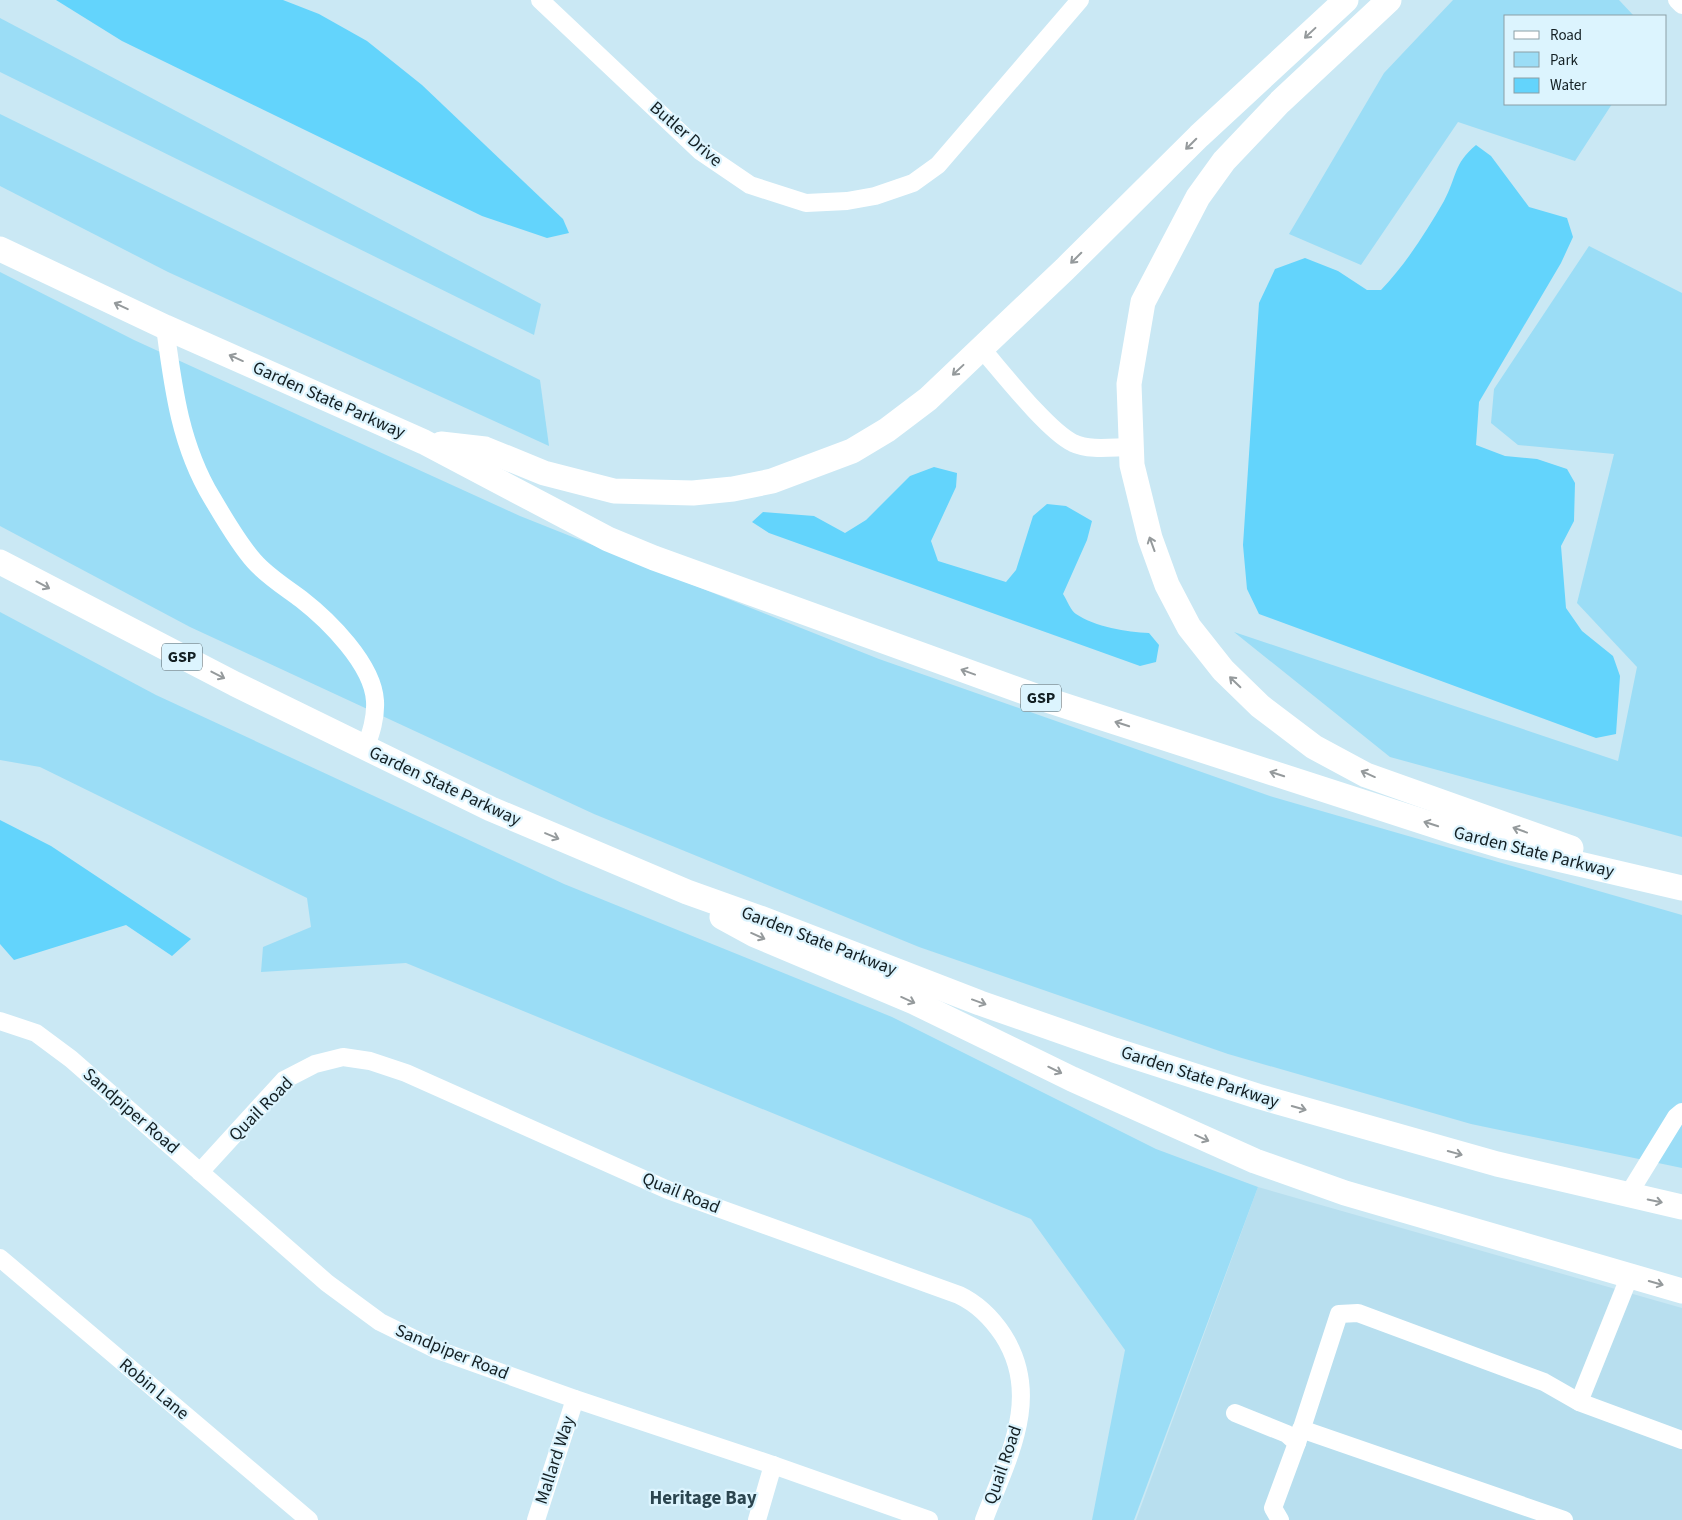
<svg xmlns="http://www.w3.org/2000/svg" width="1682" height="1520" viewBox="0 0 1682 1520" font-family="'Source Sans 3',sans-serif">
  <rect width="100%" height="100%" fill="#cae8f4"/>
  <path fill="#b8dfef" d="M1258 1187 1682 1308V1520H1136Z"/>
  <g fill="#9bddf6">
    <path d="M1453 0H1619L1634 16H1506V104H1612L1575 161 1458 122 1361 265 1289 234 1384 73Z"/>
    <path d="M0 18 541 304 534 335 0 72Z"/>
    <path d="M0 114 540 380 549 446 168 272 0 186Z"/>
    <path d="M1589 246 1682 293V837L1390 757 1234 632 1618 761 1637 667 1577 603 1614 454 1518 445 1491 423 1494 389Z"/>
    <path d="M0 272 134 340 520 516 879 659 1273 797 1682 915V1168L1471 1124 1228 1054 919 947 594 814 190 627 0 526Z"/>
    <path d="M0 612 156 695 564 884 892 1017 1156 1149 1258 1187 1134 1520H1092L1125 1350 1031 1219 406 963 261 972 263 947 311 927 307 898 40 767 0 760Z"/>
  </g>
  <g fill="#63d4fc">
    <path d="M56 0H283L319 14 367 41 422 85 563 219 569 233 547 238 482 216 122 41Z"/>
    <path d="M1476 145 1491 156 1529 207 1567 218 1573 237 1561 263 1479 402 1476 445 1505 456 1537 459 1567 469 1575 483 1574 521 1561 546 1566 608 1582 631 1613 656 1620 676 1616 734 1596 738 1259 614 1247 589 1243 545 1259 303 1275 269 1305 258 1338 271 1367 290H1381C1406 264 1426 232 1444 201 1457 177 1453 164 1476 145Z"/>
    <path d="M934 467 957 473 956 487 931 541 938 561 1006 582 1016 570 1033 516 1047 504 1066 506 1092 521 1087 540 1063 594C1067 600 1071 611 1076 614 1095 627 1127 632 1149 633L1159 645 1156 662 1140 666 769 533 752 522 763 512 814 516 845 533 866 520 910 476Z"/>
    <path d="M0 820 51 846 191 939 172 956 126 925 14 960 0 944Z"/>
  </g>
  <g fill="none" stroke-linecap="round" stroke-linejoin="round">
    <g stroke="#fff" stroke-width="18">
      <path d="M540 0 700 151 750 185 806 203 847 201 875 196 913 183 938 165 1080 0"/>
      <path d="M1677 0 1682 5"/>
      <path d="M165 327C173 387 180 445 212 498 224 518 238 543 254 561 267 576 285 587 301 599 328 620 373 664 375 701 376 718 371 733 365 749"/>
      <path d="M981 348C1002 372 1047 430 1073 443 1090 451 1113 447 1131 447"/>
      <path d="M0 1021 36 1033 71 1059 327 1283 380 1322 435 1349 575 1399 773 1465 929 1520"/>
      <path d="M200 1172 284 1080 315 1064 343 1057 370 1061 406 1073 668 1190 959 1295C978 1304 991 1317 1003 1335 1043 1397 1007 1459 984 1520"/>
      <path d="M1628 1195 1676 1117 1682 1112"/>
      <path d="M0 1258 309 1520"/>
      <path d="M1579 1402 1630 1275"/>
      <path d="M1235 1413 1287 1434 1297 1443 1273 1508 1280 1520"/>
      <path d="M1301 1429 1564 1520"/>
      <path d="M1297 1443 1339 1314 1358 1313 1544 1382 1579 1402 1682 1440"/>
      <path d="M536 1520 575 1399"/>
      <path d="M757 1520 773 1465"/>
    </g>
    <g stroke="#fff" stroke-width="25">
      <path d="M1389 0 1280 102 1224 161 1198 197 1143 302 1129 384 1132 465 1150 538 1167 585 1189 627 1223 670 1260 706 1314 747 1366 775 1571 848"/>
      <path d="M0 249 165 327 424 442 608 539 654 558 1041 698 1455 832 1502 846 1682 888"/>
      <path d="M441 444 485 449 544 473 614 491 693 493 733 489 772 481 852 451 887 430 928 399 1065 269 1199 136 1346 0"/>
      <path d="M0 562 235 684 491 809 687 892 760 918 980 1003 1114 1050 1257 1096 1497 1164 1682 1207"/>
      <path d="M722 917 755 935 914 1002 1072 1079 1255 1161 1345 1193 1682 1291"/>
    </g>
  </g>
  <defs><path id="oneway-shaft" d="M-6 0H5M1.5-3L5.5 0L1.5 3" fill="none" stroke-width="1.6" stroke-linecap="round" stroke-linejoin="round" transform="scale(1.25)"/></defs>
  <g stroke="#959a9c">
    <use href="#oneway-shaft" transform="translate(1310 33) rotate(137)"/>
    <use href="#oneway-shaft" transform="translate(1191 144) rotate(135)"/>
    <use href="#oneway-shaft" transform="translate(1076 258) rotate(135)"/>
    <use href="#oneway-shaft" transform="translate(121 306) rotate(-155)"/>
    <use href="#oneway-shaft" transform="translate(236 358) rotate(-156)"/>
    <use href="#oneway-shaft" transform="translate(958 370) rotate(137)"/>
    <use href="#oneway-shaft" transform="translate(1152 544) rotate(-110)"/>
    <use href="#oneway-shaft" transform="translate(43 585) rotate(28)"/>
    <use href="#oneway-shaft" transform="translate(968 672) rotate(-160)"/>
    <use href="#oneway-shaft" transform="translate(218 675) rotate(27)"/>
    <use href="#oneway-shaft" transform="translate(1235 682) rotate(-136)"/>
    <use href="#oneway-shaft" transform="translate(1122 724) rotate(-162)"/>
    <use href="#oneway-shaft" transform="translate(1277 774) rotate(-162)"/>
    <use href="#oneway-shaft" transform="translate(1368 774) rotate(-156)"/>
    <use href="#oneway-shaft" transform="translate(1431 824) rotate(-162)"/>
    <use href="#oneway-shaft" transform="translate(1520 830) rotate(-160)"/>
    <use href="#oneway-shaft" transform="translate(552 836) rotate(23)"/>
    <use href="#oneway-shaft" transform="translate(758 936) rotate(24)"/>
    <use href="#oneway-shaft" transform="translate(908 1000) rotate(24)"/>
    <use href="#oneway-shaft" transform="translate(979 1002) rotate(20)"/>
    <use href="#oneway-shaft" transform="translate(1055 1070) rotate(26)"/>
    <use href="#oneway-shaft" transform="translate(1299 1108) rotate(16)"/>
    <use href="#oneway-shaft" transform="translate(1202 1138) rotate(24)"/>
    <use href="#oneway-shaft" transform="translate(1455 1153) rotate(15)"/>
    <use href="#oneway-shaft" transform="translate(1655 1201) rotate(12)"/>
    <use href="#oneway-shaft" transform="translate(1656 1283) rotate(16)"/>
  </g>
  <g text-anchor="middle" dominant-baseline="central" stroke-width="4.5" stroke-linejoin="round" paint-order="stroke">
    <g fill="#dcf4fe" stroke="#4f5f65" stroke-width="1">
      <rect x="162" y="643.5" width="40" height="27" rx="4"/>
      <rect x="1021" y="684.5" width="40" height="27" rx="4"/>
    </g>
    <g font-size="16" font-weight="bold" fill="#131f23">
      <text x="182" y="657">GSP</text>
      <text x="1041" y="698">GSP</text>
    </g>
    <g font-size="18" fill="#131f23" stroke="#dcf4fe">
      <text transform="translate(686 134) rotate(41)">Butler Drive</text>
      <text transform="translate(329 400) rotate(24)">Garden State Parkway</text>
      <text transform="translate(445 786) rotate(25)">Garden State Parkway</text>
      <text transform="translate(1534 852) rotate(14)">Garden State Parkway</text>
      <text transform="translate(819 941) rotate(21)">Garden State Parkway</text>
      <text transform="translate(1200 1077) rotate(18)">Garden State Parkway</text>
      <text transform="translate(261 1109) rotate(-45)">Quail Road</text>
      <text transform="translate(131 1111) rotate(41)">Sandpiper Road</text>
      <text transform="translate(681 1193) rotate(22)">Quail Road</text>
      <text transform="translate(452 1352) rotate(22)">Sandpiper Road</text>
      <text transform="translate(154 1389) rotate(40)">Robin Lane</text>
      <text transform="translate(555 1460) rotate(-72)">Mallard Way</text>
      <text transform="translate(1003 1465) rotate(-71)">Quail Road</text>
    </g>
    <g font-size="19" font-weight="bold" fill="#2b454f" stroke="#dcf4fe">
      <text x="703" y="1498">Heritage Bay</text>
    </g>
  </g>
  <rect x="1504" y="15" width="162" height="90" fill="#dcf4fe" stroke="#8c9fa6"/>
  <rect x="1514" y="31" width="25" height="8" fill="#ffffff" stroke="#8c9fa6"/>
  <text x="1550" y="40" font-size="15" fill="#131f23">Road</text>
  <rect x="1514" y="52" width="25" height="15" fill="#9bddf6" stroke="#8c9fa6"/>
  <text x="1550" y="65" font-size="15" fill="#131f23">Park</text>
  <rect x="1514" y="78" width="25" height="15" fill="#63d4fc" stroke="#8c9fa6"/>
  <text x="1550" y="90" font-size="15" fill="#131f23">Water</text>
</svg>
